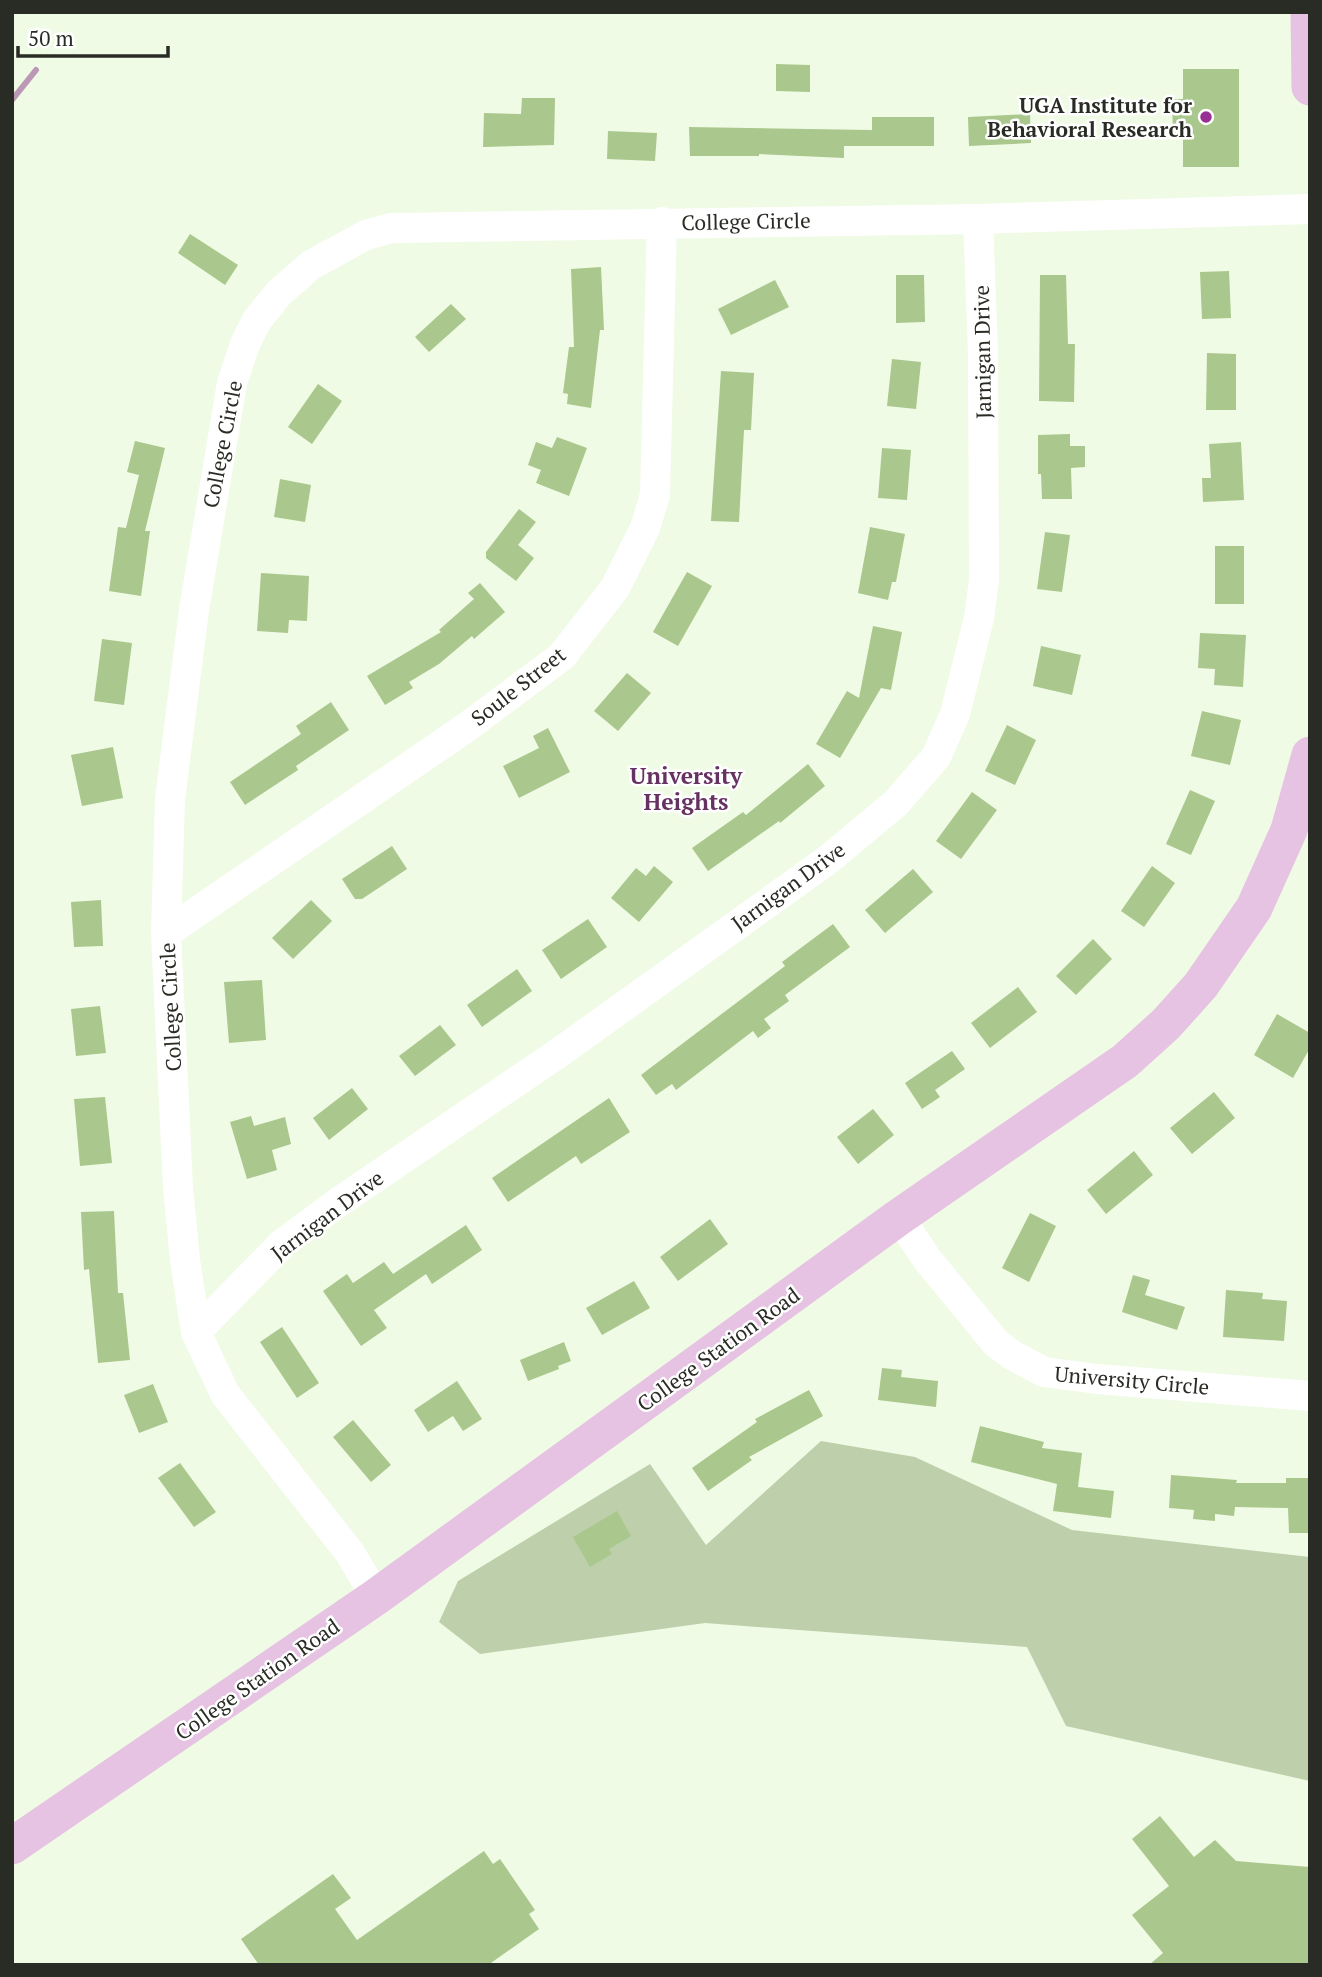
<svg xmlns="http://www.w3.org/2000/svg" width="1322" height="1977" viewBox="0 0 1322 1977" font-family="'PT Serif',serif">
  <rect width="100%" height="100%" fill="#f0fbe5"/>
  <path fill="#bdd0ab" d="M821 1441 915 1457 1072 1530 1310 1557V1781L1066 1726 1027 1647 705 1623 480 1654 439 1622 458 1581 650 1464 706 1545Z"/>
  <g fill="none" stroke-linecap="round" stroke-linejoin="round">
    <path stroke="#bc98b7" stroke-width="6" d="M12 100 36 70"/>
  </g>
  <g fill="#aac78d">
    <path d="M776 64 810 65V92L776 91Z"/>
    <path d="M1183 69H1239V167H1183V135H1173L1172 99H1183Z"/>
    <path d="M522 98H555L554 145 483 147 484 113 521 114Z"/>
    <path d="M1030 114 1031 143 969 146 968 117Z"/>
    <path d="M872 117H934V146H844V158L759 154V156H690L689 127 872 130Z"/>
    <path d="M608 131 657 133 655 161 607 159Z"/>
    <path d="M190 234 238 265 225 285 178 253Z"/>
    <path d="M601 267 604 330H600L591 408 567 404 568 394 563 393 569 347H574L571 269Z"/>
    <path d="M1229 271 1231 318 1202 319 1200 272Z"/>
    <path d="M896 275H924L925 322 896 323Z"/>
    <path d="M1040 275H1066L1068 344H1075L1074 402 1039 401Z"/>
    <path d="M775 280 789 307 731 335 718 309Z"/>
    <path d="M451 304 466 319 429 352 415 337Z"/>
    <path d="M1207 353 1236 354V410H1206Z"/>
    <path d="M892 359 921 362 916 409 887 406Z"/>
    <path d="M721 371 754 373 751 430H744L739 522 711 521Z"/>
    <path d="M318 384 342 401 312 444 288 427Z"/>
    <path d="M1070 434V446H1085V467L1071 468 1072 499H1042L1041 474H1038V435Z"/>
    <path d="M557 437 587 448 569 496 536 483 541 470 528 465 536 442 552 448Z"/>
    <path d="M135 441 165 448 145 531H150L141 596 109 591 118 527 126 528 139 475 127 472Z"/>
    <path d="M1241 442 1244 500 1203 502 1202 478H1211L1209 444Z"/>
    <path d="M882 448 911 450 907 500 878 498Z"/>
    <path d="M280 479 311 485 305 522 274 517Z"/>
    <path d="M519 509 536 522 518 545 534 558 516 581 486 558V552Z"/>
    <path d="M870 527 905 534 896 582H892L888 600 858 593Z"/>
    <path d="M1045 532 1070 535 1062 592 1037 589Z"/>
    <rect x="1215" y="546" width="29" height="58"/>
    <path d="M687 572 712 586 678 646 653 632Z"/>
    <path d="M261 573 309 576 307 621 289 620 288 633 257 631Z"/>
    <path d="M480 583 505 612 474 639 472 636 439 664 409 682 413 688 385 705 367 676 441 632 439 630 474 599 468 593Z"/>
    <path d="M873 626 902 632 891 690 881 688 840 758 816 744 847 691 859 698Z"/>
    <path d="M1200 633 1246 635 1243 687 1214 685 1215 669 1198 668Z"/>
    <path d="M102 639 132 643 124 705 94 701Z"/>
    <path d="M1041 646 1081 655 1072 695 1033 686Z"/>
    <path d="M627 673 651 693 618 731 594 711Z"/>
    <path d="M331 702 349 730 296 766 298 770 245 805 230 782 301 734 296 726Z"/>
    <path d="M1202 711 1241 720 1230 765 1191 756Z"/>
    <path d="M1007 725 1036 740 1015 785 985 771Z"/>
    <path d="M548 728 570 772 519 798 503 766 539 748 533 736Z"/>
    <path d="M113 747 123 798 82 806 71 755Z"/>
    <path d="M808 764 825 786 780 823 779 821 708 871 692 848 743 812 746 815Z"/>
    <path d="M1190 790 1215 801 1191 855 1166 844Z"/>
    <path d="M972 792 997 810 961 859 936 841Z"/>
    <path d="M392 846 407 869 362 899H355L342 879Z"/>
    <path d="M654 866 673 882 639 922 611 898 636 868 646 876Z"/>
    <path d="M1152 866 1175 883 1144 927 1121 911Z"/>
    <path d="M913 869 933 892 885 933 865 910Z"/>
    <path d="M101 900 103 946 74 947 71 902Z"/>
    <path d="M311 900 332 921 293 959 272 938Z"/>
    <path d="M588 919 607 947 561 979 542 950Z"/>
    <path d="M833 924 850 947 785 995 789 1001 764 1019 771 1028 758 1038 753 1031 676 1090 672 1084 656 1095 641 1075 785 966 782 962Z"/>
    <path d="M1093 939 1112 959 1076 995 1056 976Z"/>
    <path d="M517 969 532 991 482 1027 467 1005Z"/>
    <path d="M262 980 266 1040 229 1043 224 982Z"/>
    <path d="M1018 987 1037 1012 990 1048 971 1023Z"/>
    <path d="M100 1006 106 1053 76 1056 71 1009Z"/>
    <path d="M1277 1014 1310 1033V1048L1293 1078 1254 1055Z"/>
    <path d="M440 1025 456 1045 415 1076 399 1056Z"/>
    <path d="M952 1051 965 1069 935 1090 940 1097 922 1109 905 1083Z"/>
    <path d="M352 1088 368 1109 329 1140 313 1118Z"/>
    <path d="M1214 1092 1235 1118 1192 1154 1170 1128Z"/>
    <path d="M105 1097 112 1163 80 1166 74 1099Z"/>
    <path d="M609 1098 630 1132 581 1164 576 1156 508 1202 492 1178Z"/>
    <path d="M873 1109 894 1135 858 1164 837 1137Z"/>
    <path d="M251 1116 254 1126 285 1117 291 1144 272 1150 277 1170 247 1179 230 1122Z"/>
    <path d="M1134 1151 1153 1175 1106 1214 1087 1190Z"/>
    <path d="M114 1211 118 1293H123L130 1360 98 1363 89 1269 84 1270 81 1212Z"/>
    <path d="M1030 1213 1056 1226 1029 1282 1002 1268Z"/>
    <path d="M710 1219 728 1244 678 1281 660 1257Z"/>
    <path d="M466 1225 482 1250 432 1284 426 1274 374 1310 387 1328 361 1346 323 1291 347 1274 353 1283 384 1262 393 1274Z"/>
    <path d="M1133 1275 1150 1280 1145 1295 1185 1307 1177 1330 1122 1312Z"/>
    <path d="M634 1281 650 1308 602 1335 586 1308Z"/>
    <path d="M1226 1290 1263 1293 1262 1299 1287 1301 1284 1341 1223 1337Z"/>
    <path d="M282 1327 319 1383 297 1398 260 1342Z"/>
    <path d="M564 1342 571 1361 558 1366 559 1369 528 1381 520 1360Z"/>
    <path d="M882 1368 902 1370 901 1377 938 1381 936 1407 878 1400Z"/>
    <path d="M457 1381 482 1419 463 1431 453 1416 428 1432 414 1410Z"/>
    <path d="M153 1384 168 1422 139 1433 124 1395Z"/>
    <path d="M809 1390 823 1416 749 1457 752 1460 708 1491 692 1468 757 1422 755 1419Z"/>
    <path d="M353 1420 391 1465 371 1482 333 1437Z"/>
    <path d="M980 1426 1044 1442 1042 1448 1082 1453 1078 1487 1114 1491 1111 1518 1053 1511 1057 1484 971 1462Z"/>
    <path d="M180 1463 216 1512 194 1527 158 1478Z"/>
    <path d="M1171 1475 1237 1480 1236 1483H1286V1478H1310V1533H1289L1288 1508 1235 1507 1234 1516 1215 1514V1521L1193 1519 1194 1510 1169 1508Z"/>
    <path d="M617 1511 631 1536 609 1549 612 1554 590 1567 573 1537Z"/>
    <path d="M1160 1816 1194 1857 1215 1840 1236 1861 1310 1867V1965H1149L1163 1953 1132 1915 1169 1886 1132 1839Z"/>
    <path d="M484 1851 493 1864 500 1859 535 1910 529 1914 539 1929 488 1965H259L241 1939 333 1874 351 1898 335 1909 357 1940Z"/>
  </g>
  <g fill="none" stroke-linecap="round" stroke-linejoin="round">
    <g stroke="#fff" stroke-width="30">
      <path d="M166 933 467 727 562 656 615 588 645 528 655 495 662 222"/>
      <path d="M899 1217 927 1259 996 1343 1012 1355 1044 1372 1097 1379 1310 1396"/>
      <path d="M196 1332 282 1244 336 1204 560 1052 829 859 896 803 936 757 955 714 979 618 984 580 983 353 978 219"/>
      <path d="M376 1597 350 1553 225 1394 196 1332 185 1260 178 1188 166 933 170 799 194 610 232 383 245 344 257 320 279 293 311 265 366 235 391 228 978 219 1310 209"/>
    </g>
    <g stroke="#e6c3e2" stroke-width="37">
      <path d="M1309 12 1310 87"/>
      <path d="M12 1846 376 1597 899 1217 1125 1061 1166 1024 1201 985 1254 908 1289 830 1310 755"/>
    </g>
  </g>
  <circle fill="#982f92" stroke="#fff" stroke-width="2.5" cx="1206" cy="117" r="7"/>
  <g text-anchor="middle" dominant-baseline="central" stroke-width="5" stroke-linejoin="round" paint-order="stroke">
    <g font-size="21" font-weight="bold" fill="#282c24" stroke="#fff" text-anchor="end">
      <text x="1192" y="105">UGA Institute for<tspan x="1192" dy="24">Behavioral Research</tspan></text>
    </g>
    <g font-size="21" fill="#282c24" stroke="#fff">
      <text transform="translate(746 221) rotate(-1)">College Circle</text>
      <text transform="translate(982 352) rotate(-91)">Jarnigan Drive</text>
      <text transform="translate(222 444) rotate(-79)">College Circle</text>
      <text transform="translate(518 686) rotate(-38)">Soule Street</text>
      <text transform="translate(788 886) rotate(-36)">Jarnigan Drive</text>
      <text transform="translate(170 1007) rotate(-93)">College Circle</text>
      <text transform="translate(327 1215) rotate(-37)">Jarnigan Drive</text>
      <text transform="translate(718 1349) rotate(-36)">College Station Road</text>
      <text transform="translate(1132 1380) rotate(5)">University Circle</text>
      <text transform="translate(257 1679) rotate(-35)">College Station Road</text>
    </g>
    <g font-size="23" font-weight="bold" fill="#663261" stroke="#fff">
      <text x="686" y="775">University<tspan x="686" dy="26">Heights</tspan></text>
    </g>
  </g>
  <rect width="1322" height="1977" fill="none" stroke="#282c24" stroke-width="28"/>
  <path d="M18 46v10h150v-10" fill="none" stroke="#282c24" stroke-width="3.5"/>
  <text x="28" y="46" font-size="21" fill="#282c24" stroke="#ffffff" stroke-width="5" paint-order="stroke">50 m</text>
</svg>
